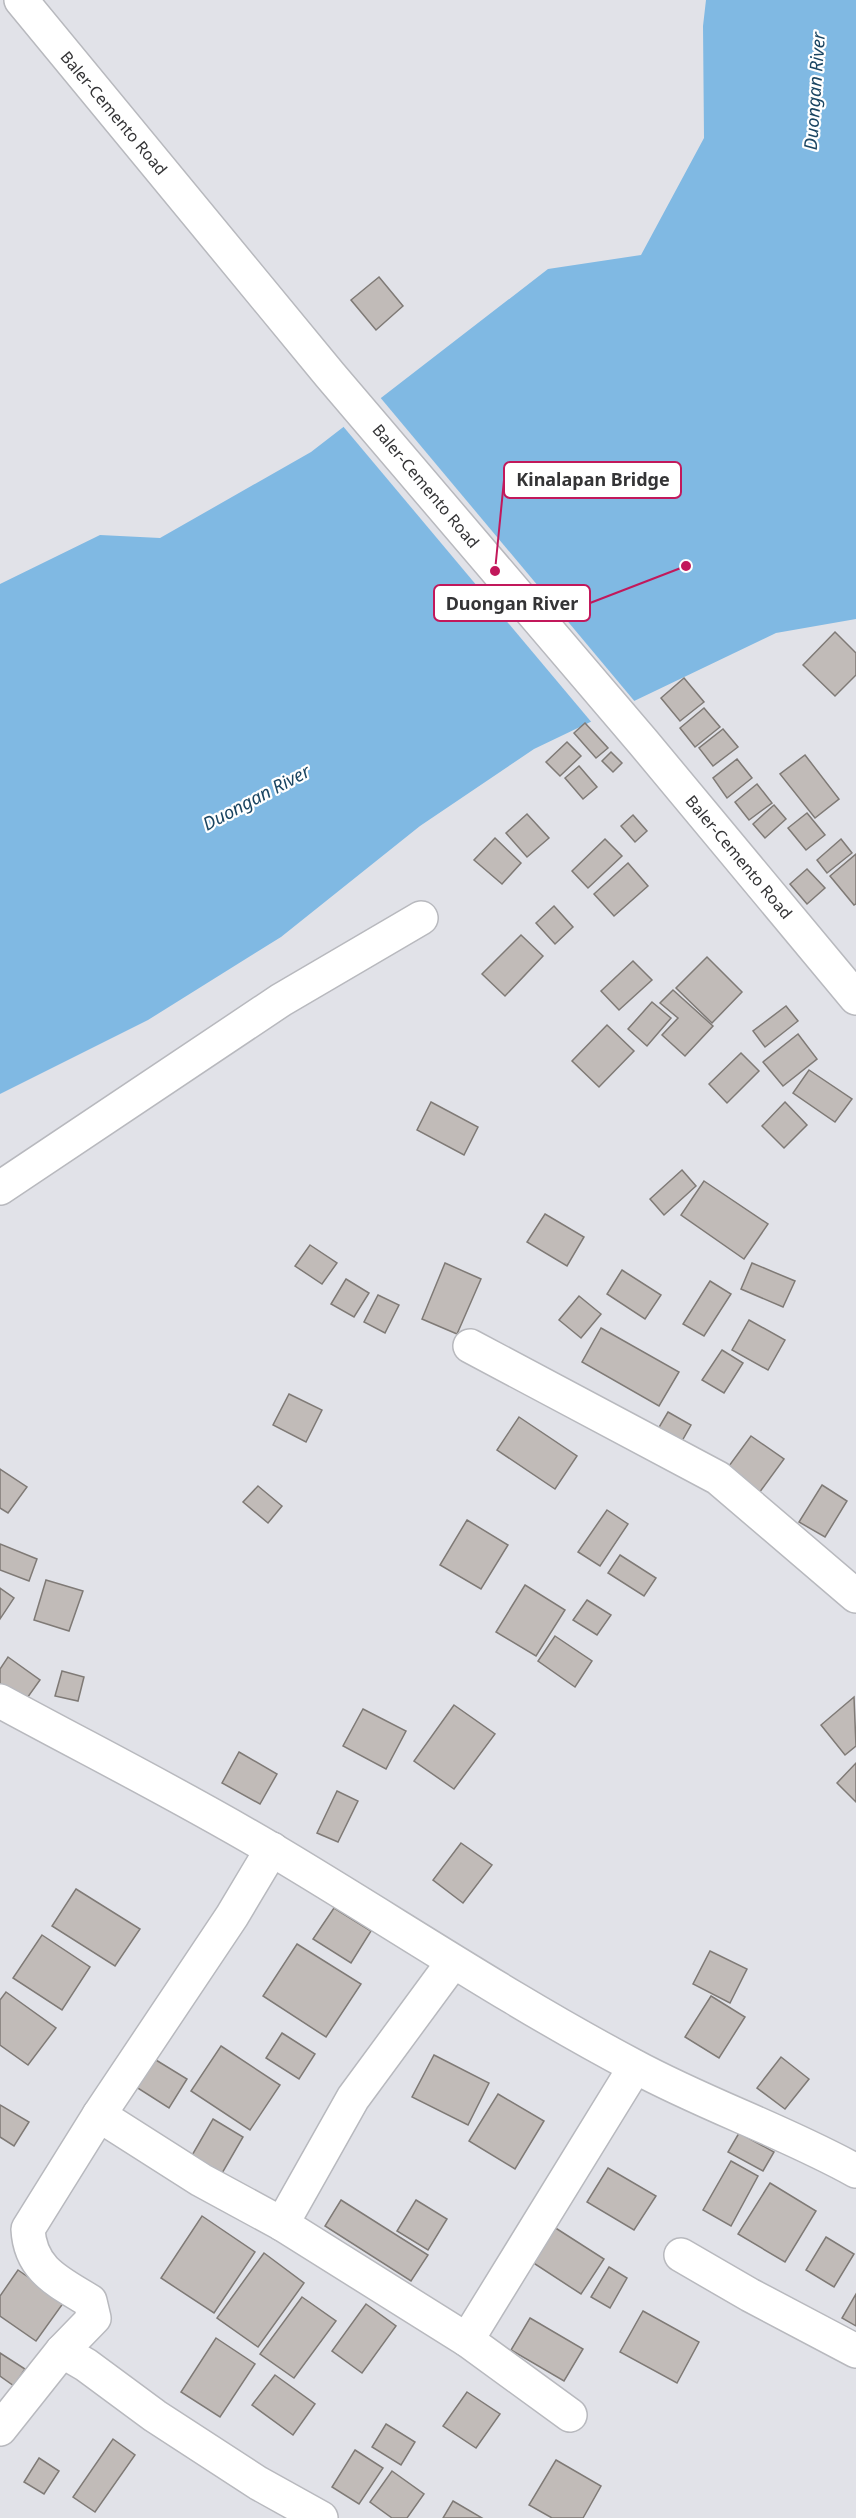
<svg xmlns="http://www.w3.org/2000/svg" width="856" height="2518" viewBox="0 0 856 2518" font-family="'Noto Sans',sans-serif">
  <rect width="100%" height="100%" fill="#e1e2e8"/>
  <path fill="#80b9e3" d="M706 0H856V619L776 633 534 749 420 826 281 937 148 1020 0 1094V584L100 535 160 538 311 452 548 269 641 255 704 138 703 26Z"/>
  <path fill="#e1e2e8" d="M379 396 636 703 593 724 342 425Z"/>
  <g fill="#c1bbb8" stroke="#7f7a76" stroke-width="1.5">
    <path d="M379 277 403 306 376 330 351 300Z"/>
    <path d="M835 632 856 653V675L835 696 803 665Z"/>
    <path d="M684 678 704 702 680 721 661 698Z"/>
    <path d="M704 708 720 727 695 747 680 728Z"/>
    <path d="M585 723 608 748 596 758 574 733Z"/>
    <path d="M723 729 738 747 713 766 699 748Z"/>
    <path d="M567 742 581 756 560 776 546 762Z"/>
    <path d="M611 752 622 763 613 772 602 761Z"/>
    <path d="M805 755 839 799 815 818 780 774Z"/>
    <path d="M737 759 752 778 727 798 713 778Z"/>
    <path d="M579 766 597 787 583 799 565 778Z"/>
    <path d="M757 784 772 803 749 820 735 802Z"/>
    <path d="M774 805 786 819 765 838 753 824Z"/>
    <path d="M807 813 825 835 806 850 788 828Z"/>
    <path d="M527 814 549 838 527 857 506 833Z"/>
    <path d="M633 815 647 831 635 842 621 826Z"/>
    <path d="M495 838 521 863 502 884 474 860Z"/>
    <path d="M605 839 622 856 588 888 572 871Z"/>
    <path d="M841 839 852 853 827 873 817 860Z"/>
    <path d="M856 854V904L854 905 830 876Z"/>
    <path d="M628 863 648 886 614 916 594 894Z"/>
    <path d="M807 869 825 888 807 904 790 884Z"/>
    <path d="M554 906 573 927 555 944 536 923Z"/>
    <path d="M521 935 543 956 505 996 482 974Z"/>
    <path d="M707 957 742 992 712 1023 676 988Z"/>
    <path d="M633 961 652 980 619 1010 601 991Z"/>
    <path d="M673 990 713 1026 685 1056 662 1035 678 1018 660 1003Z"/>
    <path d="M652 1002 671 1018 647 1046 628 1029Z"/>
    <path d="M786 1006 798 1021 765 1047 753 1031Z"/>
    <path d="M607 1025 634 1051 599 1087 572 1061Z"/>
    <path d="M798 1034 817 1059 783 1086 763 1062Z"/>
    <path d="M741 1053 759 1071 727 1103 709 1084Z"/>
    <path d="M809 1070 852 1099 835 1122 793 1093Z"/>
    <path d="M431 1102 478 1127 464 1155 417 1130Z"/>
    <path d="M785 1102 807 1125 784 1148 762 1126Z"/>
    <path d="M682 1170 696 1186 664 1215 650 1199Z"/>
    <path d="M704 1181 768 1224 744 1259 681 1215Z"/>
    <path d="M545 1214 584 1237 567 1266 527 1242Z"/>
    <path d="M310 1245 337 1263 322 1284 295 1266Z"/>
    <path d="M445 1263 481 1279 457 1334 422 1319Z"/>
    <path d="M752 1263 795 1281 783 1307 741 1289Z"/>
    <path d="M622 1270 661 1295 645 1319 607 1294Z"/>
    <path d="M346 1279 369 1293 354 1317 331 1304Z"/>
    <path d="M710 1281 731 1294 704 1336 683 1324Z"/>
    <path d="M378 1295 399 1305 385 1333 364 1322Z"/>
    <path d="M579 1296 601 1314 581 1338 559 1320Z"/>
    <path d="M749 1320 785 1340 768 1370 732 1350Z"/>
    <path d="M601 1328 679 1372 659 1406 582 1362Z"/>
    <path d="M722 1350 743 1363 724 1393 702 1380Z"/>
    <path d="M289 1394 322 1410 306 1442 273 1425Z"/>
    <path d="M668 1412 691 1425 678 1448 655 1434Z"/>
    <path d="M519 1417 577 1456 555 1489 497 1450Z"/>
    <path d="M751 1436 784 1459 759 1493 726 1470Z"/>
    <path d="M0 1469 27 1487 8 1513 0 1508Z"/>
    <path d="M822 1485 847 1501 825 1537 799 1522Z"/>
    <path d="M258 1486 282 1506 268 1523 243 1502Z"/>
    <path d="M607 1510 628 1524 600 1566 578 1552Z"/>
    <path d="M467 1520 508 1545 481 1589 440 1565Z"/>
    <path d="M0 1544 37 1559 29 1581 0 1570Z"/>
    <path d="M620 1555 656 1578 644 1596 608 1573Z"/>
    <path d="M46 1580 83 1591 69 1631 34 1620Z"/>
    <path d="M525 1585 565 1610 536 1656 496 1632Z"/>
    <path d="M0 1588 14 1598 0 1619Z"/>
    <path d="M587 1600 611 1615 597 1635 573 1620Z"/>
    <path d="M555 1636 592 1661 575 1687 538 1661Z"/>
    <path d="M8 1657 40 1680 25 1701 0 1683V1669Z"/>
    <path d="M62 1671 84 1677 78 1701 55 1696Z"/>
    <path d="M854 1697 856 1746 845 1755 821 1725Z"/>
    <path d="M454 1705 495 1734 454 1789 414 1761Z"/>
    <path d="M363 1709 406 1731 386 1769 343 1746Z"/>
    <path d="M239 1752 277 1774 260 1804 222 1783Z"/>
    <path d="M856 1763V1802L837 1783Z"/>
    <path d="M337 1791 358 1801 338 1842 317 1833Z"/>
    <path d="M461 1843 492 1865 463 1903 433 1880Z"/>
    <path d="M76 1889 140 1929 115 1966 52 1926Z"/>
    <path d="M334 1908 371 1931 351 1963 313 1939Z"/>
    <path d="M42 1935 90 1967 62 2010 13 1978Z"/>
    <path d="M297 1944 361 1984 326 2037 263 1996Z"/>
    <path d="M710 1951 747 1969 730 2003 693 1984Z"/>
    <path d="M6 1992 56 2028 28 2065 0 2045V2000Z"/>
    <path d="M711 1996 745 2017 719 2058 685 2037Z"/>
    <path d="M282 2033 315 2054 299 2079 266 2058Z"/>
    <path d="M221 2046 280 2085 250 2130 191 2091Z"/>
    <path d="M434 2055 489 2083 468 2125 412 2097Z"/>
    <path d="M151 2057 187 2079 169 2108 133 2085Z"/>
    <path d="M781 2057 809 2079 785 2109 757 2088Z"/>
    <path d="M498 2094 544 2121 515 2169 469 2141Z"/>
    <path d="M0 2105 29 2122 14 2146 0 2137Z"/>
    <path d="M213 2119 243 2137 221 2175 191 2157Z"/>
    <path d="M739 2133 774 2152 763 2171 728 2152Z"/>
    <path d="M731 2161 758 2176 731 2226 703 2210Z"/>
    <path d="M608 2168 656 2196 634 2230 587 2202Z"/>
    <path d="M770 2183 816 2211 785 2262 738 2234Z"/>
    <path d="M341 2200 428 2255 411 2281 325 2226Z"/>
    <path d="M416 2200 447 2219 428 2250 397 2231Z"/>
    <path d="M202 2216 255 2252 214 2313 161 2278Z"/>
    <path d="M554 2227 604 2259 581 2294 532 2262Z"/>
    <path d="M826 2237 854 2254 834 2287 806 2270Z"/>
    <path d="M264 2253 304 2283 258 2347 217 2318Z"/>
    <path d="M609 2267 627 2278 610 2308 591 2297Z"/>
    <path d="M18 2270 64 2302 36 2341 0 2316V2296Z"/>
    <path d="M856 2294V2326L842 2318Z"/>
    <path d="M302 2297 336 2321 294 2378 260 2354Z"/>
    <path d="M366 2304 396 2326 362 2373 332 2351Z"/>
    <path d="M643 2311 699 2342 677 2383 620 2352Z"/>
    <path d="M530 2318 583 2349 564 2381 511 2350Z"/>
    <path d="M216 2338 255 2364 220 2417 181 2392Z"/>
    <path d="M0 2353 25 2369 14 2386 0 2376Z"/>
    <path d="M275 2375 315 2404 293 2435 252 2405Z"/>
    <path d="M467 2392 500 2414 476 2448 443 2426Z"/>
    <path d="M386 2424 415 2442 401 2465 372 2447Z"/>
    <path d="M113 2439 135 2455 95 2512 73 2497Z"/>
    <path d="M355 2450 383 2468 359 2504 332 2487Z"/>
    <path d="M39 2458 59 2471 44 2494 24 2482Z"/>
    <path d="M556 2460 601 2486 583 2518H552L529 2505Z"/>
    <path d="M392 2471 424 2494 407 2518H392L370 2502Z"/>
    <path d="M453 2501 482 2518H443Z"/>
  </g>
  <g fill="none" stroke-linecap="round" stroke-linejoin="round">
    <g stroke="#b8b9be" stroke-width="36">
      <g id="minor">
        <path d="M0 1188 281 1000 421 918"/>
        <path d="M470 1346 718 1478 856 1596"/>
        <path d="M0 1701C92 1751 186 1798 276 1852 395 1923 511 2001 634 2066 706 2105 784 2131 856 2171"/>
        <path d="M99 2115 201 2180 282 2224 467 2340 570 2415"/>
        <path d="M282 2224 353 2098 453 1962"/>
        <path d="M681 2255 750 2295 856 2351"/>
        <path d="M467 2340 635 2067"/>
        <path d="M62 2351 86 2365 155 2416 258 2483 321 2518"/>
        <path d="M0 2429 62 2351 94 2318 90 2301C59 2282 30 2270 28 2229L99 2115 232 1916 272 1849"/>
      </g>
    </g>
    <g stroke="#b8b9be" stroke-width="36">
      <path id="tertiary" d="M21 0 330 375 643 742 856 998"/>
    </g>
    <use href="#minor" stroke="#fff" stroke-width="33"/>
    <use href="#tertiary" stroke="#fff" stroke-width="33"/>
  </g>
  <g text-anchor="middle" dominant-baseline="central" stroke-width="4.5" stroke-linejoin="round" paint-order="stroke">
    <g font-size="16" fill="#343436" stroke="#fff">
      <text transform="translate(114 113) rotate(50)">Baler-Cemento Road</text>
      <text transform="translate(426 486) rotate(50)">Baler-Cemento Road</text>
      <text transform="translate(739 857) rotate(50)">Baler-Cemento Road</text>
    </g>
    <g font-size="18" font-style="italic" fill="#1a4562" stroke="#fff">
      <text transform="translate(814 91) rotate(-86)">Duongan River</text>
      <text transform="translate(256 797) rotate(-28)">Duongan River</text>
    </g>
  </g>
  <path fill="none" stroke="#c2185b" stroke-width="2" d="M495 571L504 480M686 566L590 603"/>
  <g fill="#c2185b" stroke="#fff" stroke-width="2">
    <circle cx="495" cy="571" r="6"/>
    <circle cx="686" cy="566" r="6"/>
  </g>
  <g fill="#fff" stroke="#c2185b" stroke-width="2">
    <rect x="504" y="462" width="177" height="36" rx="6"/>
    <rect x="434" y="585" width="156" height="36" rx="6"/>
  </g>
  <g font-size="18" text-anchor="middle" font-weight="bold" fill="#343436">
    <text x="593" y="486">Kinalapan Bridge</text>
    <text x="512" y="610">Duongan River</text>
  </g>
</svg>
